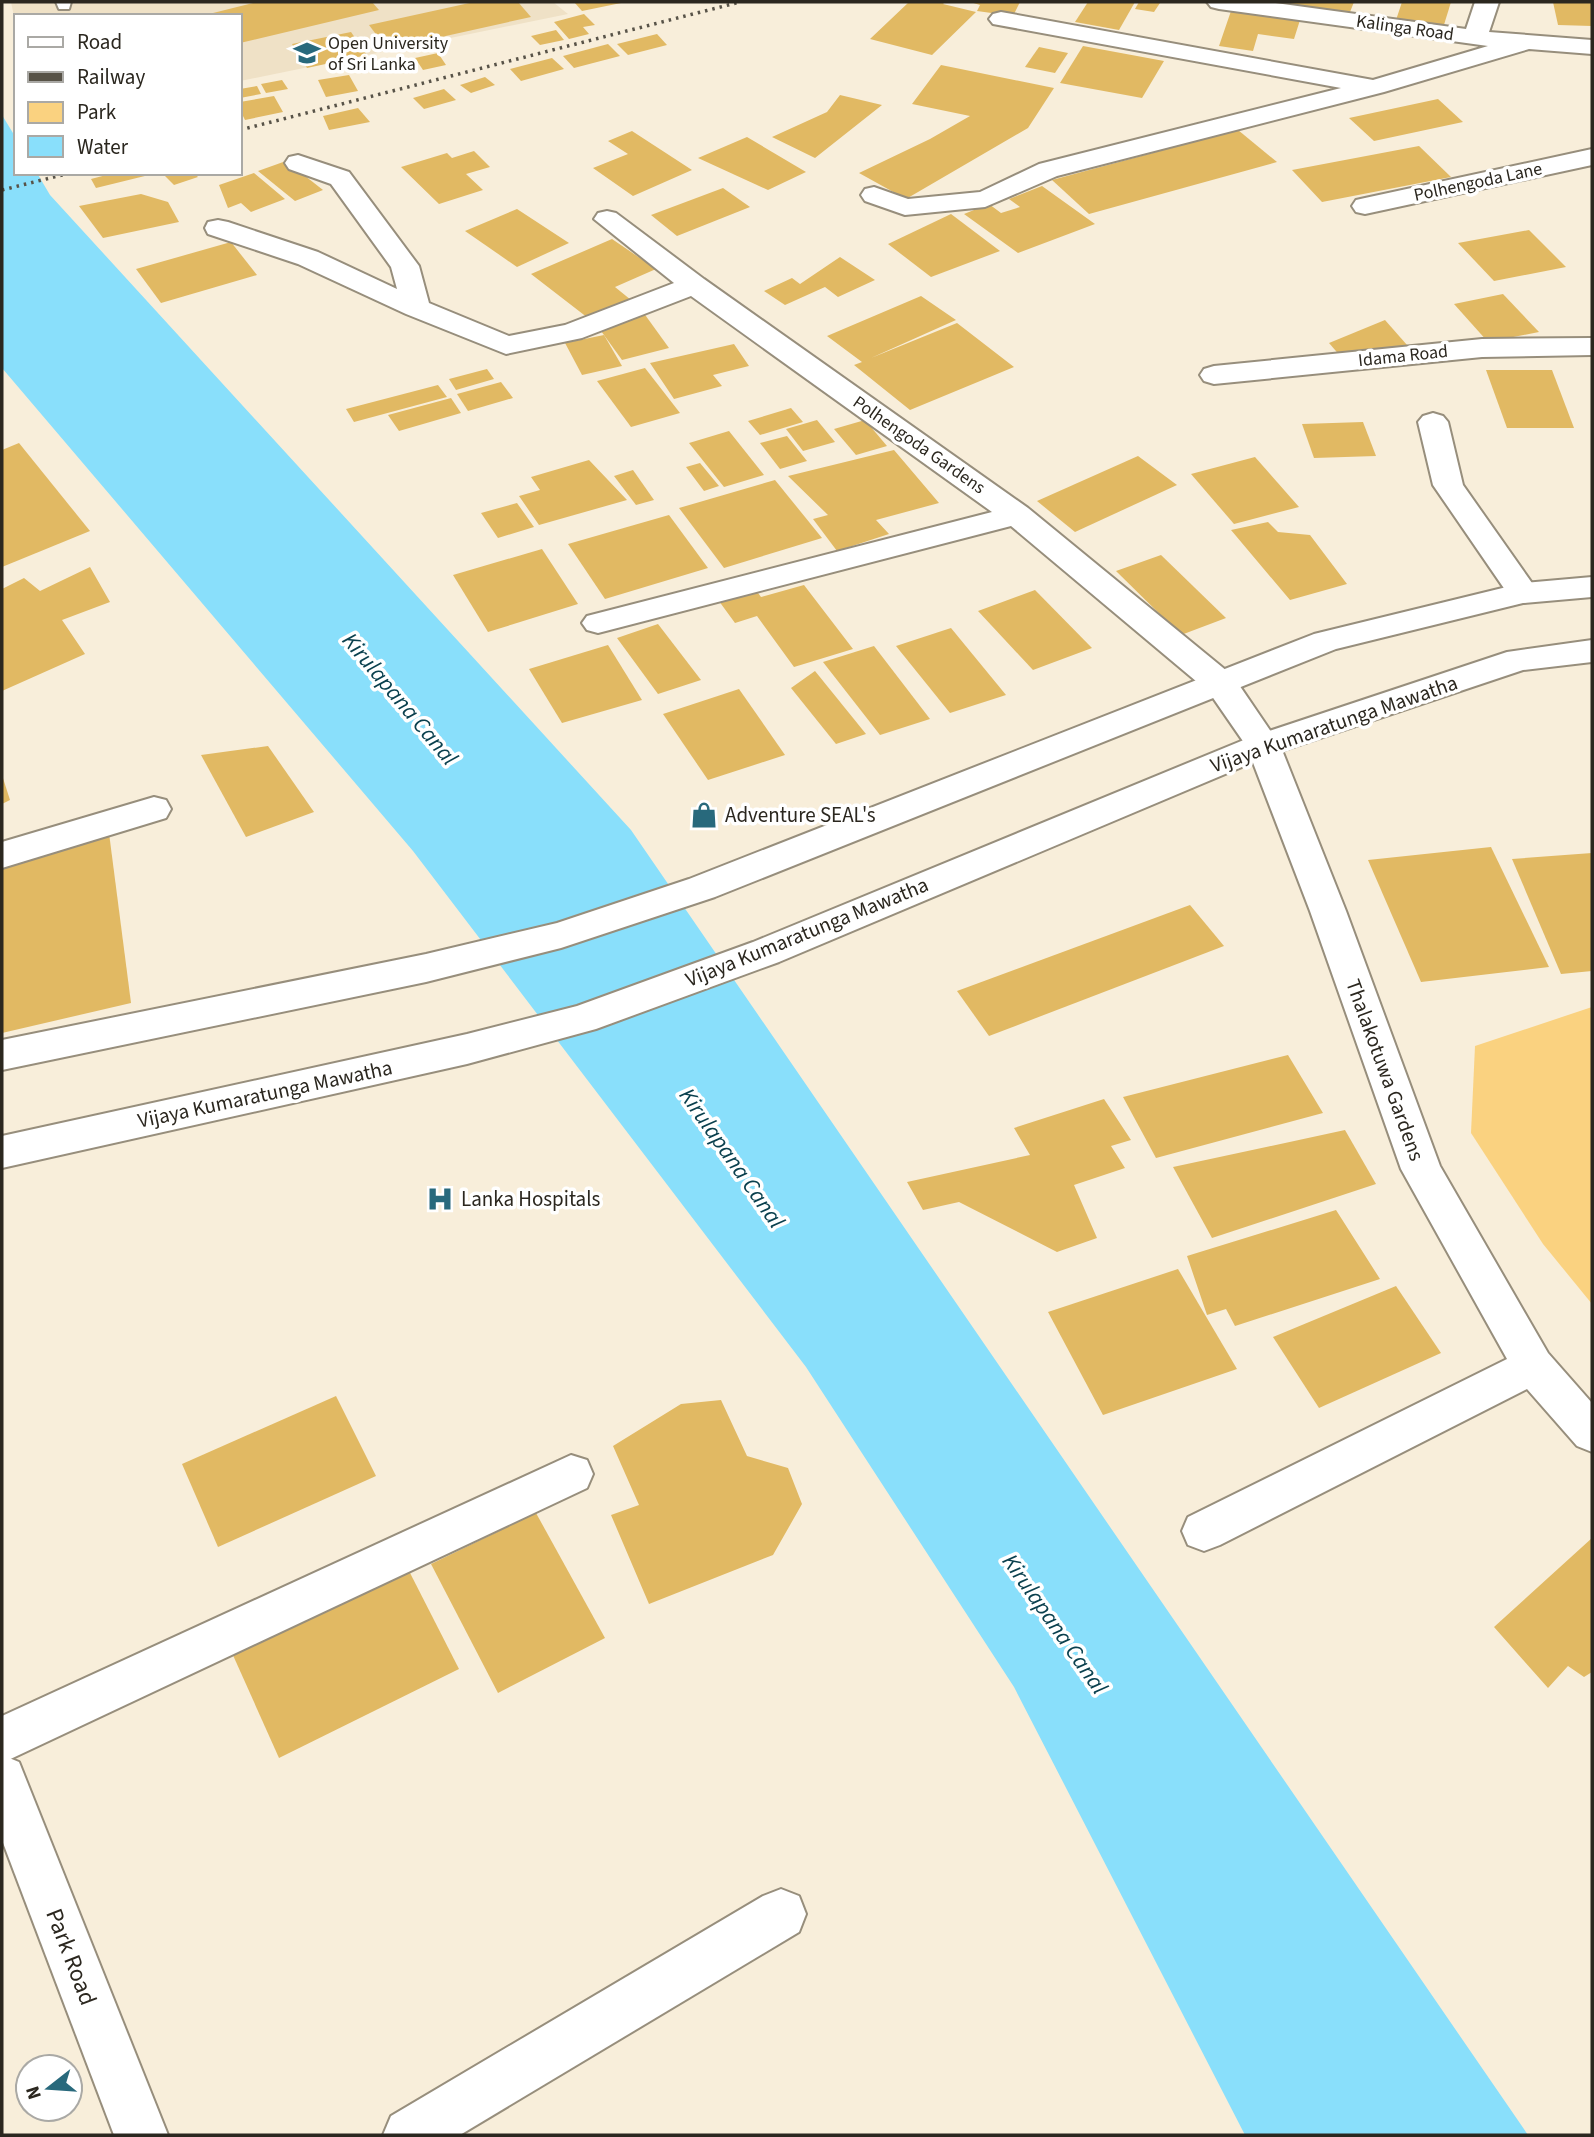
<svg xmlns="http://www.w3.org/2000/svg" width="1594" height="2137" viewBox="0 0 1594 2137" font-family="'Source Sans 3',sans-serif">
  <rect width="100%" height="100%" fill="#f8eeda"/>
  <path fill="#efe1c6" d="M11 2H553L568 14 240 81V16H16V26Z"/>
  <path fill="#fad280" d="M1592 1007V1304L1543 1244 1471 1133 1475 1046Z"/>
  <path fill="#89dffb" d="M2 115 16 138V173H37L50 195 631 830 1528 2135H1245L1014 1687 806 1367 413 851 2 368Z"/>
  <g fill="#e1b963">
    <path d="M257 2H372L379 10 240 43V16H201Z"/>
    <path d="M474 2H518L531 17 387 49 369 25Z"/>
    <path d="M574 2H621V3L582 11Z"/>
    <path d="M909 2H945L943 4 976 12 932 55 870 39Z"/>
    <path d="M970 2H1020L1013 16 977 11 980 5Z"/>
    <path d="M1088 2H1135L1119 30 1075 22Z"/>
    <path d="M1139 2H1155L1160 3 1154 12 1135 9Z"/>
    <path d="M1260 2H1354L1348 17Z"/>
    <path d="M1402 2H1451L1443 28 1396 20Z"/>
    <path d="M1553 2H1592V26L1558 25Z"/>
    <path d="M1231 11 1300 20 1294 39 1258 34 1253 51 1219 46Z"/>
    <path d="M584 14 595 25 583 27 589 34 569 39 554 22Z"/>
    <path d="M556 30 564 40 540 45 531 36Z"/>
    <path d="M351 32 367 55 307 68 292 44Z"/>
    <path d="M657 34 667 45 628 55 617 44Z"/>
    <path d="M608 44 620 56 574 68 563 56Z"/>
    <path d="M1083 46 1164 61 1142 98 1060 83Z"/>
    <path d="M1039 47 1068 53 1055 73 1025 67Z"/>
    <path d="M438 53 446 65 423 70 415 58Z"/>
    <path d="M552 58 564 69 521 81 510 69Z"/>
    <path d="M941 65 1054 88 1028 128 906 199 859 173 930 139 970 116 912 104Z"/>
    <path d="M349 75 358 91 326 97 318 80Z"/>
    <path d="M485 77 495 85 471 93 460 85Z"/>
    <path d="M282 80 288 89 266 93 261 84Z"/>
    <path d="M257 86 261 94 240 98V89Z"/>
    <path d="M444 89 456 100 424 109 413 98Z"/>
    <path d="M840 95 882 105 815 158 772 137 827 112Z"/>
    <path d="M274 96 283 112 245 120 240 110V102Z"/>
    <path d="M1438 99 1463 122 1374 141 1349 118Z"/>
    <path d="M358 108 370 122 329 130 323 116Z"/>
    <path d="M1238 130 1277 162 1089 214 1052 180Z"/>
    <path d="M632 131 692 170 633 196 593 168 628 154 608 141Z"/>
    <path d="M747 137 806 172 768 190 698 158Z"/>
    <path d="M1419 146 1451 177 1322 202 1292 170Z"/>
    <path d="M474 151 490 167 466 174 483 190 439 204 401 167 447 153 452 158Z"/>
    <path d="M286 161 323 190 295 201 258 171Z"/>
    <path d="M114 173H153V174L96 188 91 179Z"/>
    <path d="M162 173H194L198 177 174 185Z"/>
    <path d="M254 173 285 199 251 212 241 203 228 208 219 185Z"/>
    <path d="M1042 186 1095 224 1018 253 964 214 989 204 1001 213 1020 207 1009 199Z"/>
    <path d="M723 188 750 207 677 236 651 215Z"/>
    <path d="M141 194 168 202 179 222 103 238 79 206Z"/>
    <path d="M517 209 569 243 517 267 465 231Z"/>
    <path d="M951 214 1000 251 931 277 888 244Z"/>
    <path d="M1529 230 1566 267 1494 281 1458 243Z"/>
    <path d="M612 239 656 269 615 287 631 300 588 318 531 274Z"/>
    <path d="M231 242 257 275 161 303 136 269Z"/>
    <path d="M840 257 875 280 838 297 825 287 785 305 764 291 792 278 800 284Z"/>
    <path d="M1503 294 1539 332 1488 342 1454 304Z"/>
    <path d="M921 296 956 320 871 358 957 323 1014 367 910 410 854 365 862 362 827 336Z"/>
    <path d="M643 312 669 348 622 360 596 324Z"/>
    <path d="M1385 320 1407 345 1342 358 1329 343Z"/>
    <path d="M604 335 622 366 582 375 565 343Z"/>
    <path d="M734 344 749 366 713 375 722 386 674 399 650 363Z"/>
    <path d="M645 368 680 413 631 427 597 381Z"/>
    <path d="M487 369 494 379 456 390 449 379Z"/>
    <path d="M1486 370H1552L1574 428H1507Z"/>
    <path d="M501 382 513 398 468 411 457 394Z"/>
    <path d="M438 385 447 397 354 422 346 409Z"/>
    <path d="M451 398 461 413 399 431 388 415Z"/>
    <path d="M791 408 803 422 760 435 748 421Z"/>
    <path d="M817 420 835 442 803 451 786 429Z"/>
    <path d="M865 420 887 446 856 455 834 429Z"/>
    <path d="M1363 422 1376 456 1314 458 1302 424Z"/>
    <path d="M729 431 764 475 724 487 689 443Z"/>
    <path d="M787 436 807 461 780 469 760 443Z"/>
    <path d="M19 443 90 531 2 567V450Z"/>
    <path d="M894 450 939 503 876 520 889 534 837 551 813 519 828 515 788 476Z"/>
    <path d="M1138 456 1177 485 1075 532 1037 501Z"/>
    <path d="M1255 457 1299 507 1234 524 1191 474Z"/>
    <path d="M589 460 627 500 539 525 519 496 540 490 531 477Z"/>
    <path d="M700 463 719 486 704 491 686 467Z"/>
    <path d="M633 470 654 500 636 505 614 476Z"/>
    <path d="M775 480 822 538 724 568 679 508Z"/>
    <path d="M517 503 534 527 498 538 481 513Z"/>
    <path d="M669 515 708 568 605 599 568 544Z"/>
    <path d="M1268 522 1278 532 1310 535 1347 584 1290 600 1231 530Z"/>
    <path d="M542 549 578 604 488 632 453 575Z"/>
    <path d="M1161 555 1226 618 1181 635 1116 571Z"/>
    <path d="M90 567 110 602 62 620 85 654 2 691V589L24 578 40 591Z"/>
    <path d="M804 585 853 649 794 667 757 616 735 623 716 597 753 586 761 597Z"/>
    <path d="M1035 590 1092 648 1033 670 978 611Z"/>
    <path d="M658 624 701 680 658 694 617 638Z"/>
    <path d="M951 628 1006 695 950 713 896 646Z"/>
    <path d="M608 645 642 700 562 723 529 669Z"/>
    <path d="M874 646 930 719 880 735 823 662Z"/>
    <path d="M815 671 866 734 836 744 791 688Z"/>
    <path d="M739 689 785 755 708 780 663 714Z"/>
    <path d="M268 746 314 812 246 837 201 755Z"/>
    <path d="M2 775 10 800 2 804Z"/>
    <path d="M109 833 131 1003 2 1033V866Z"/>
    <path d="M1491 847 1549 967 1421 982 1368 860Z"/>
    <path d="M1592 853V971L1561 974 1512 859Z"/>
    <path d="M1190 905 1224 946 989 1036 957 991Z"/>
    <path d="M1288 1055 1323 1113 1156 1158 1123 1097Z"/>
    <path d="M1104 1099 1131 1140 1111 1146 1125 1168 1074 1185 1097 1238 1057 1252 959 1202 923 1210 907 1182 1030 1155 1014 1128Z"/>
    <path d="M1345 1130 1376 1184 1212 1238 1173 1167Z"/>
    <path d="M1336 1210 1380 1279 1235 1326 1226 1309 1207 1315 1187 1256Z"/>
    <path d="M1178 1269 1237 1369 1103 1415 1048 1312Z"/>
    <path d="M1396 1286 1441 1353 1319 1408 1273 1337Z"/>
    <path d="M336 1396 376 1476 218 1547 182 1464Z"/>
    <path d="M721 1400 747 1456 788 1468 802 1504 773 1555 649 1604 611 1515 639 1505 613 1446 681 1404Z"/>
    <path d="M536 1513 605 1638 498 1693 431 1564Z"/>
    <path d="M1592 1538V1672L1584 1677 1568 1666 1548 1688 1494 1627Z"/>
    <path d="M408 1569 459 1669 279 1758 232 1653Z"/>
  </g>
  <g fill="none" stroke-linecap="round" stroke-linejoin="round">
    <g stroke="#978e7c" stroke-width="4">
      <path id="lane" d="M56 2H71L69 9H59Z"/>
    </g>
    <g stroke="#978e7c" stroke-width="4">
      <g id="street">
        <path d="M1207 2H1268L1466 29 1475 2H1499L1489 32 1592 40V54L1529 49 1384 92 1057 176 985 207 905 215 865 201 861 195 865 189 874 187 908 199 980 192 1039 164 1341 88 993 24 989 19 993 14 1001 12 1373 80 1488 46 1219 9 1211 7Z"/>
        <path d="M1592 149V165L1365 214 1356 212 1352 206 1356 200 1365 198Z"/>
        <path d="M298 155 349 172 419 266 429 303 509 336 565 325 674 283 594 219 598 213 607 211 616 213 704 279 1028 508 1233 676 1280 745 1346 911 1440 1166 1548 1353 1592 1403V1452L1577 1446 1527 1389 1220 1545 1204 1551 1188 1545 1182 1531 1188 1517 1507 1359 1401 1169 1310 911 1247 747 1209 692 1011 526 598 633 587 630 582 623 587 616 992 512 691 296 582 338 506 354 406 314 298 264 208 234 205 228 208 222 218 220 228 222 318 252 397 289 391 267 331 184 289 169 285 163 289 157Z"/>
        <path d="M1482 339 1592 338V355L1482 357 1214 384 1204 381 1200 375 1204 369 1214 366Z"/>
        <path d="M1433 413 1443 416 1448 422 1463 485 1539 593 1534 600 1523 603 1512 600 1433 485 1418 422 1423 416Z"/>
        <path d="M154 797 166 800 171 809 166 818 2 868V842Z"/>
        <path d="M571 1455 587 1460 593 1474 587 1488 2 1763V1716Z"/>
        <path d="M781 1889 799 1896 806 1914 799 1932 460 2135H383L391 2116 763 1896Z"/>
      </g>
    </g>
    <g stroke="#978e7c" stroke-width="4">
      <path id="secondary" d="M2 1755 19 1762 168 2135H114L2 1840Z"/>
    </g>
    <g stroke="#978e7c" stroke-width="4">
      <g id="highway">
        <path d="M1592 577V597L1523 603 1336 649 715 897 561 948 426 982 2 1070V1040L426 954 557 923 689 879 1314 634 1523 583Z"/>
        <path d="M1592 640V662L1523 670 1275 753 779 962 596 1029 467 1064 2 1168V1136L467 1034 577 1006 753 942 1251 737 1507 652Z"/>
      </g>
    </g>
    <use href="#lane" fill="#fff" fill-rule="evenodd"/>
    <use href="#street" fill="#fff" fill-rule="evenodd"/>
    <use href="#secondary" fill="#fff" fill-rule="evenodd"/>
    <use href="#highway" fill="#fff" fill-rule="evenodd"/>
    <g stroke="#585348" stroke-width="3.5" stroke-dasharray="2.5 5" stroke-linecap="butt">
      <path d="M240 130 740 2"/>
      <path d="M2 190 70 173"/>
    </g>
  </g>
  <defs>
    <g id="university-bare" transform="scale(2.1)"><path d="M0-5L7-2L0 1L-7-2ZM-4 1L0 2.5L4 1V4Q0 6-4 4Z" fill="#28697c" stroke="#fff" stroke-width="2.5" paint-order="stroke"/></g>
    <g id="shop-bare" transform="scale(2.1)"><path d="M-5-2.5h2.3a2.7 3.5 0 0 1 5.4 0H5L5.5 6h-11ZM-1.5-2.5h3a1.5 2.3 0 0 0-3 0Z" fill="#28697c" stroke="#fff" stroke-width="2.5" paint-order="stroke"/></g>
    <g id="hospital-bare" transform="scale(2.1)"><path d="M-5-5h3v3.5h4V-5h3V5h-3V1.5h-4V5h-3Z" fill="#28697c" stroke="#fff" stroke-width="2.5" paint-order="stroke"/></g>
  </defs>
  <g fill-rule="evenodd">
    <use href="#university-bare" x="307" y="53"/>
    <use href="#shop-bare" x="704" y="815"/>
    <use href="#hospital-bare" x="440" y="1199"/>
  </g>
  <g text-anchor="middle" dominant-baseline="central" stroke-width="7" stroke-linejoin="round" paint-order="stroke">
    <g font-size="18" fill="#2b271f" stroke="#fff">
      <text transform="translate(1405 28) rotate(8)">Kalinga Road</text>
      <text transform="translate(1478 182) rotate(-12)">Polhengoda Lane</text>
      <text transform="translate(1403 356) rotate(-6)">Idama Road</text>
      <text transform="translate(919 445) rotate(35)">Polhengoda Gardens</text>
    </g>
    <g font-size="18" fill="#2b271f" stroke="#fff" text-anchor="start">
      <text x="328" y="43">Open University<tspan x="328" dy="21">of Sri Lanka</tspan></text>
    </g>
    <g font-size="21" fill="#2b271f" stroke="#fff">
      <text transform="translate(1334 724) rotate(-19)">Vijaya Kumaratunga Mawatha</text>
      <text transform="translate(807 932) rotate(-22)">Vijaya Kumaratunga Mawatha</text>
      <text transform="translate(1385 1070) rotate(70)">Thalakotuwa Gardens</text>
      <text transform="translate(265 1094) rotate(-12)">Vijaya Kumaratunga Mawatha</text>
    </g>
    <g font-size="21" fill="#2b271f" stroke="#fff" text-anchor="start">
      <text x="725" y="815">Adventure SEAL's</text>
      <text x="461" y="1199">Lanka Hospitals</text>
    </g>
    <g font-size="23" font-style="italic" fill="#0a404e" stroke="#fff">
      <text transform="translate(400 699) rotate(50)">Kirulapana Canal</text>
      <text transform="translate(732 1158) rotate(55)">Kirulapana Canal</text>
      <text transform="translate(1055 1624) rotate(55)">Kirulapana Canal</text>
    </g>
    <g font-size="24" fill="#2b271f" stroke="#fff">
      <text transform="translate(71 1957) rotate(69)">Park Road</text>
    </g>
  </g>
  <rect width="1594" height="2137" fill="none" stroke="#2b271f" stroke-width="7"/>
  <rect x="14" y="14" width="228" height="161" fill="#ffffff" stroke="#aaa9a5" stroke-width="2"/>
  <rect x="28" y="37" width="35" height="10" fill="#ffffff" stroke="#aaa9a5" stroke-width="2"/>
  <text x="77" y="49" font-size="21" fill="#2b271f">Road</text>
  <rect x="28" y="72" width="35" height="10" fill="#585348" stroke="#aaa9a5" stroke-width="2"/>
  <text x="77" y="84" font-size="21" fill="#2b271f">Railway</text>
  <rect x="28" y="102" width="35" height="21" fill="#fad280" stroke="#aaa9a5" stroke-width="2"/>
  <text x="77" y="119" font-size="21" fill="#2b271f">Park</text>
  <rect x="28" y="136" width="35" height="21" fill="#89dffb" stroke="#aaa9a5" stroke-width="2"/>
  <text x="77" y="154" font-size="21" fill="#2b271f">Water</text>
  <g transform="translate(49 2088) rotate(253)"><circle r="33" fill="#ffffff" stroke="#aaa9a5" stroke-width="2"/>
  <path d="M0-5L12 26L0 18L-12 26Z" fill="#28697c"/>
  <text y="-10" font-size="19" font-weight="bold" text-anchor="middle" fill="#2b271f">N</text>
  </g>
</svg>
